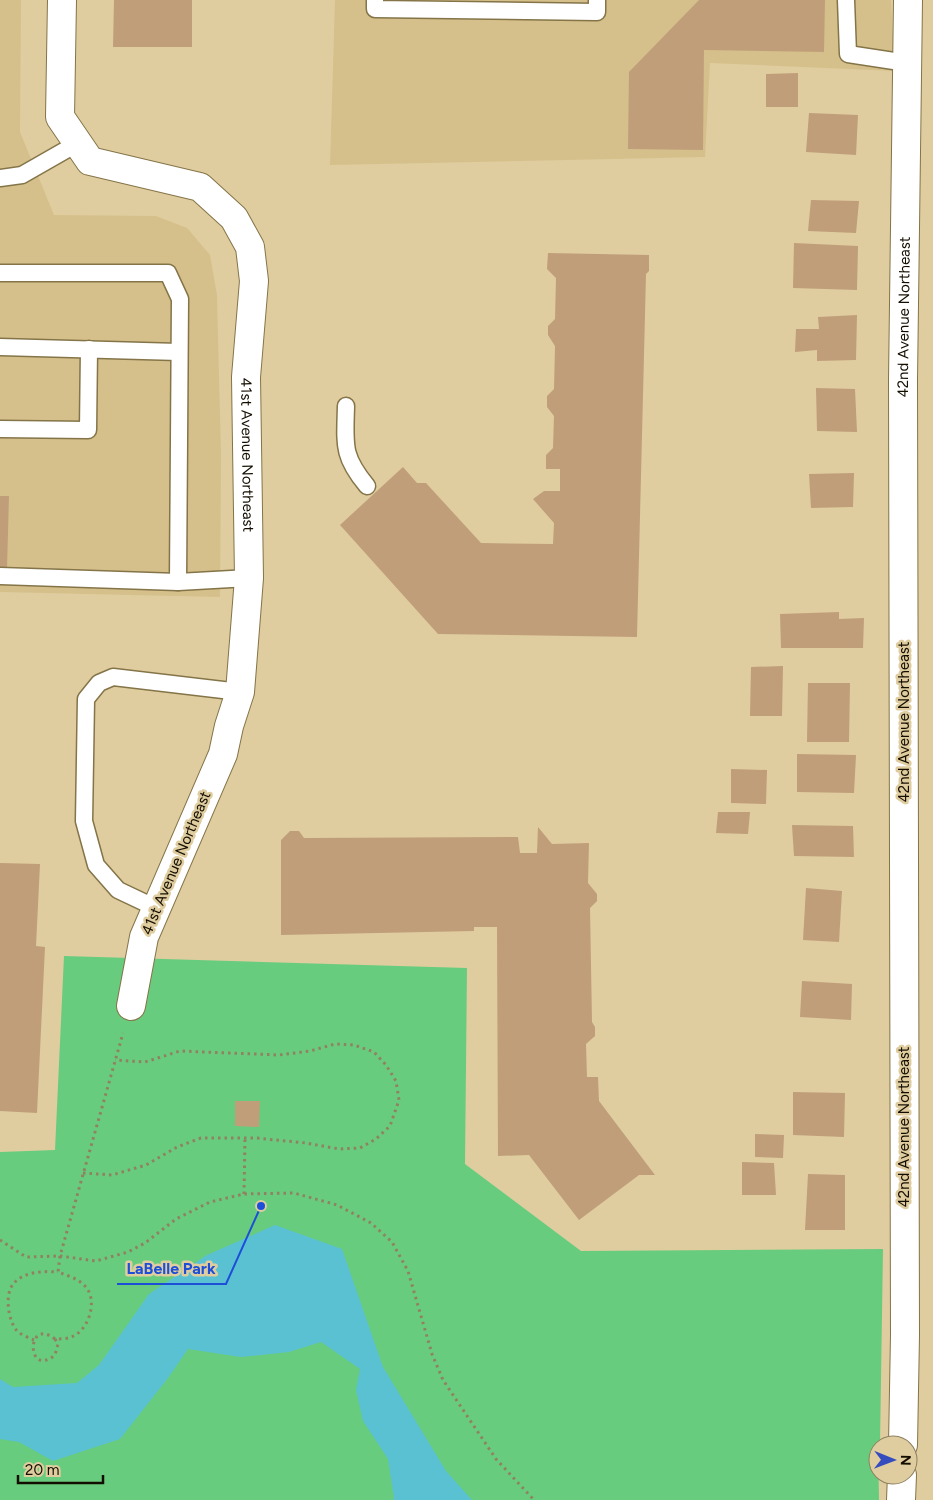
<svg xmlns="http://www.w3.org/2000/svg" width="933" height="1500" viewBox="0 0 933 1500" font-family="Figtree,sans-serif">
  <rect width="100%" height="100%" fill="#dfcd9f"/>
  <g fill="#d5c08b">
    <path d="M0 0H21L20 132 54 215 156 216 187 228 210 255 217 295 221 455 220 597 0 592Z"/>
    <path d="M335 0H891L895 71 710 63 705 157 330 165Z"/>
  </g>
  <path fill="#68cc7e" d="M64 956 467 968 465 1164 581 1251 883 1249 880 1445H878L879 1500H0V1152L55 1150Z"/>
  <path fill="#5ac1d2" d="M275 1225 342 1249 383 1367 446 1471 472 1500H393L394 1498 388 1459 363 1421 356 1390 360 1369 321 1342 289 1352 241 1357 188 1349 168 1378 120 1439 53 1461 19 1442 0 1439V1379L13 1387 77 1383 99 1365 149 1294 207 1255Z"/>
  <g fill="#c09e7a">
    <path d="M114 0H192V47H113Z"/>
    <path d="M699 0H825L824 52 704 50 703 150 628 149 629 72Z"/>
    <path d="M798 73V107H766V74Z"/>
    <path d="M809 113 858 115 856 155 806 152Z"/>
    <path d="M811 200 859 201 856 233 808 231Z"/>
    <path d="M794 243 858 246 857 290 793 288Z"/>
    <path d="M548 253 649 255V271L646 274 637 637 438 634 340 525 403 467 417 483H426L481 543 553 544 554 523 533 499 544 491H560V469H546V455L553 448 554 416 547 407V396L554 389 555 346 548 335V326L555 319 556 278 547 269Z"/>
    <path d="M857 315 856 360 817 361V350L795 352 796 329H819L818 317Z"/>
    <path d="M816 388 855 389 857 432 817 431Z"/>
    <path d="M854 473 853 507 811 508 809 474Z"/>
    <path d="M0 496H9L7 569H0Z"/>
    <path d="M839 612V619L864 618 863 648H781L780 614Z"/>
    <path d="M783 666 782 716H750L751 667Z"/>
    <path d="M808 683H850L849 742H807Z"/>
    <path d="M797 754 856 755 854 793 797 792Z"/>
    <path d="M731 769 767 770 766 804 731 803Z"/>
    <path d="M718 812H750L748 834 716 833Z"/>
    <path d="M792 825 853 826 854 857 794 856Z"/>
    <path d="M538 827 552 844 589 843 588 883 597 894V901L590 908 592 1022 595 1027V1036L586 1044 587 1077H598L599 1101 655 1175H639L579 1220 529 1155 498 1156 497 927H474V931L281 935V840L290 831H299L304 838 518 837 520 853H537Z"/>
    <path d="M0 863 40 864 36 946 45 947 37 1113 0 1111Z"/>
    <path d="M806 888 842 891 839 942 803 940Z"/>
    <path d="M802 981 852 984 851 1020 800 1017Z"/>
    <path d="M793 1092 845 1093 844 1137 793 1135Z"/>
    <path d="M235 1101H260L259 1127 235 1126Z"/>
    <path d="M755 1134 784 1135 783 1158 755 1157Z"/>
    <path d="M742 1162 774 1163 776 1195H742Z"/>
    <path d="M808 1174 845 1175V1230H805Z"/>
  </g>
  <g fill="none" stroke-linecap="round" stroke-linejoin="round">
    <g stroke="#847448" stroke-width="19">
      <g id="lane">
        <path d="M375 0V9L597 12V0"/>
        <path d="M846 0 848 54 907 63"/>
        <path d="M0 178 22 175 78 143"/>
        <path d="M0 273H168L180 299 178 582 249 578"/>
        <path d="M0 347 179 352"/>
        <path d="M346 406C345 445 342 456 367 486"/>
        <path d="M0 429 88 430 89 349"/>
        <path d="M0 576 178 582"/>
        <path d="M156 908 118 890 96 865 84 821 86 699 99 683 113 677 240 692"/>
      </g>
    </g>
    <g stroke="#847448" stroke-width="30">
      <g id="street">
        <path id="s1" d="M903 1445 905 1335 903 380 908 0"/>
        <path d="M901 1500 902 1475"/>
      </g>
    </g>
    <g stroke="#847448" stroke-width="30">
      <g id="secondary">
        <path id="s2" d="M62 0 60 117 90 161 200 187 234 218 250 247 254 281 246 377 249 578 240 692 229 726 223 754 144 937 131 1006"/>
      </g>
    </g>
    <g stroke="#908261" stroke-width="3" stroke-dasharray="2.5 4" stroke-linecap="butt">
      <path d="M83 1173 112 1175 146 1165 177 1147 201 1138H256L306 1143 339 1149 360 1148 376 1139 390 1126 399 1100 396 1081 386 1065 374 1052 354 1045 335 1044 310 1051 279 1055 180 1051 145 1062 115 1060"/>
      <path d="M244 1194 245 1138"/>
      <path d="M0 1240 26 1257 60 1256 96 1261 128 1252 145 1243 176 1219 210 1202 244 1194 294 1193 337 1205 371 1223 392 1242 408 1271 432 1354 443 1380 496 1459 534 1500"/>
      <path d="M55 1339 58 1344 55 1355C26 1379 26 1316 55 1339 60 1339 66 1339 71 1337 87 1332 97 1305 88 1290 82 1280 69 1276 58 1272L60 1256 123 1033"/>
      <path d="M34 1340C29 1338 22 1335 17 1331 8 1321 4 1293 14 1283 25 1271 44 1271 58 1272"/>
    </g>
    <use href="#lane" stroke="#fff" stroke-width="16"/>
    <use href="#street" stroke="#fff" stroke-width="28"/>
    <use href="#secondary" stroke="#fff" stroke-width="28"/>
  </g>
  <g text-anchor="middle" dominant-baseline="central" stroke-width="5" stroke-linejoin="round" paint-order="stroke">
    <g font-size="15" fill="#130d00" stroke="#dfcd9f">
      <text stroke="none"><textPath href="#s1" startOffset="1128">42nd Avenue Northeast</textPath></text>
      <text stroke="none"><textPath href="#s2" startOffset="571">41st Avenue Northeast</textPath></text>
      <text transform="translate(904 722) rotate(-90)">42nd Avenue Northeast</text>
      <text transform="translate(176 863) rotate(-67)">41st Avenue Northeast</text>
      <text transform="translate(904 1127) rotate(-90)">42nd Avenue Northeast</text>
    </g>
  </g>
  <path fill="none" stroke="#1d4ed8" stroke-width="2" d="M261 1206L226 1284H117"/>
  <circle fill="#1d4ed8" stroke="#dfcd9f" stroke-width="2" cx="261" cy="1206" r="5"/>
  <g font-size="16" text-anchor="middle" font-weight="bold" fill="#1d4ed8" stroke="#dfcd9f" stroke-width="5" stroke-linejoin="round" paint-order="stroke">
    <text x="171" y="1274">LaBelle Park</text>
  </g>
  <g transform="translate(893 1460) rotate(91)"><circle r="24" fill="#dfcd9f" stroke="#8d805f"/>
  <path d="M0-4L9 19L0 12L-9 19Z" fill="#344cbe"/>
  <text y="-8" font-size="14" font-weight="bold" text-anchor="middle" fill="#130d00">N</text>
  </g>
  <path d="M18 1475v8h85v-8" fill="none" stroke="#130d00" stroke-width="2.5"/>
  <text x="25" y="1475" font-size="15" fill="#130d00" stroke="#dfcd9f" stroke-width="4" paint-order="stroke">20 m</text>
</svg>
